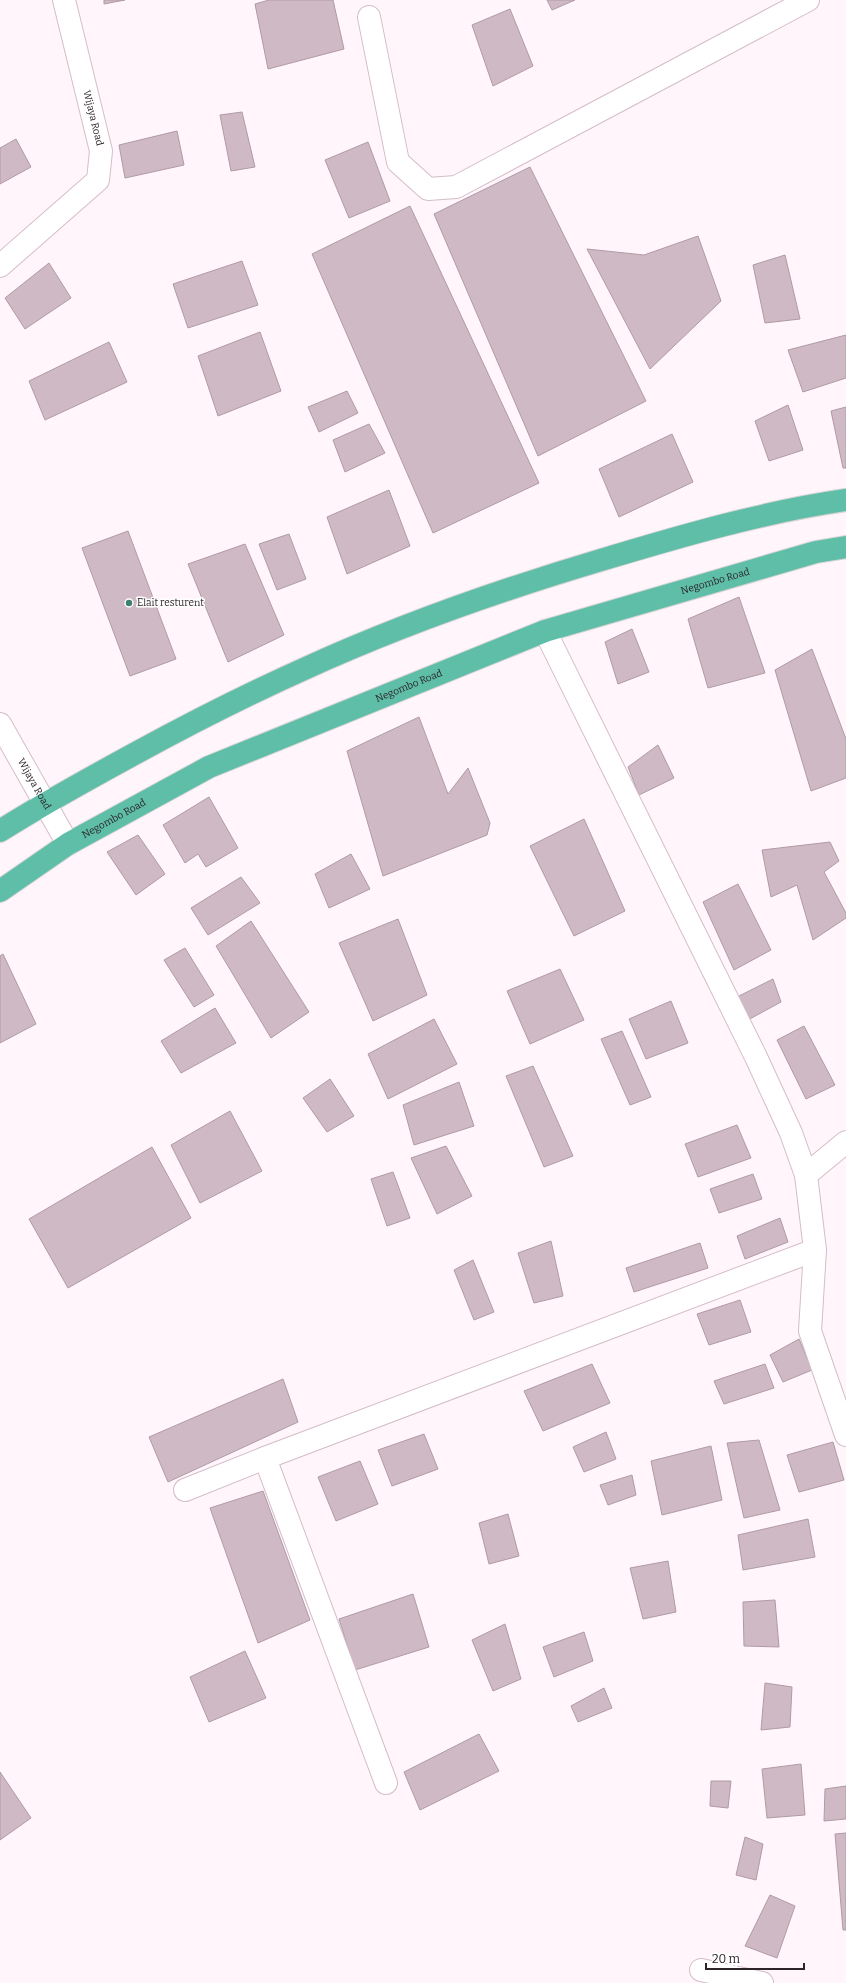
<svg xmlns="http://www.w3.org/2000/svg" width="846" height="1983" viewBox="0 0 846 1983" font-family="Bitter,serif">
  <rect width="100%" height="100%" fill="#fff5fa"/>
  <g fill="#cfb9c4" stroke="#b09aa5">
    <path d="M104 0H125L104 4Z"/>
    <path d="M269 0H333L344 49 268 69 255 4Z"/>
    <path d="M547 0H575L552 10Z"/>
    <path d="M510 9 533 66 493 86 472 25Z"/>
    <path d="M242 112 255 167 231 171 220 115Z"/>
    <path d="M177 131 184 165 125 178 119 145Z"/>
    <path d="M16 139 31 167 0 184V148Z"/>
    <path d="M368 142 390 201 349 218 325 160Z"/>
    <path d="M530 167 646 401 538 456 434 214Z"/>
    <path d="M410 206 539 483 433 533 312 254Z"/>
    <path d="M698 236 721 301 650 369 587 249 644 255Z"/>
    <path d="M785 255 800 319 765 323 753 265Z"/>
    <path d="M242 261 258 305 188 328 173 284Z"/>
    <path d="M49 263 71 298 25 329 5 298Z"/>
    <path d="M260 332 281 391 218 416 198 356Z"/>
    <path d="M846 335V378L803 392 788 350Z"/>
    <path d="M109 342 127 382 45 420 29 381Z"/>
    <path d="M347 391 358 413 319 432 308 407Z"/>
    <path d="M788 405 803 450 769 461 755 421Z"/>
    <path d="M846 407V468H843L831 411Z"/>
    <path d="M369 424 385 453 345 472 333 440Z"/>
    <path d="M672 434 693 482 619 517 599 469Z"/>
    <path d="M389 490 410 546 347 574 327 517Z"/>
    <path d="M128 531 176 659 130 676 82 548Z"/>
    <path d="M289 534 306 579 277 590 259 544Z"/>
    <path d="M245 544 284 635 228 662 188 564Z"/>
    <path d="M739 597 765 673 708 688 688 619Z"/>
    <path d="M632 629 649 672 618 684 605 642Z"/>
    <path d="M812 649 846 739V778L811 791 775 670Z"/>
    <path d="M419 717 448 794 468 768 490 823 487 835 383 876 347 751Z"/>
    <path d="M658 745 674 778 639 795 628 767Z"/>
    <path d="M209 797 238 848 206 867 198 854 185 863 163 825Z"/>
    <path d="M584 819 625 911 574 936 530 846Z"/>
    <path d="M138 835 165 874 136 895 107 852Z"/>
    <path d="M830 842 839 861 824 872 846 913V918L813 940 797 885 771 897 762 850Z"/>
    <path d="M351 854 370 889 329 908 315 874Z"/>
    <path d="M241 877 260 903 208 935 191 908Z"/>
    <path d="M738 884 771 950 734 970 703 902Z"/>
    <path d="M398 919 427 995 373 1021 339 943Z"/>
    <path d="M251 921 309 1012 271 1038 216 946Z"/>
    <path d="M185 948 214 995 194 1007 164 960Z"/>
    <path d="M3 954 36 1024 0 1043V956Z"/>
    <path d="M560 969 584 1020 530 1044 507 991Z"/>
    <path d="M773 979 781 1002 746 1021 737 997Z"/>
    <path d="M671 1001 688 1043 646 1059 629 1019Z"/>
    <path d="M215 1008 236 1043 181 1073 161 1041Z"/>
    <path d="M434 1019 457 1064 388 1099 368 1054Z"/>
    <path d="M804 1026 835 1085 806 1099 777 1040Z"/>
    <path d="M622 1031 651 1097 630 1105 601 1039Z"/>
    <path d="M533 1066 573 1156 544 1167 506 1076Z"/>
    <path d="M330 1079 354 1116 327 1132 303 1098Z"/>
    <path d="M459 1082 474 1126 414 1145 403 1105Z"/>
    <path d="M230 1111 262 1171 200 1203 171 1145Z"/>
    <path d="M737 1125 751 1158 698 1177 685 1144Z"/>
    <path d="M446 1146 472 1196 437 1214 411 1158Z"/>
    <path d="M152 1147 191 1218 68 1288 29 1219Z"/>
    <path d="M393 1172 410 1218 387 1226 371 1179Z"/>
    <path d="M753 1174 762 1199 719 1213 710 1189Z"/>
    <path d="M780 1218 788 1242 745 1259 737 1236Z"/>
    <path d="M551 1241 563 1296 534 1303 518 1253Z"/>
    <path d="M700 1243 708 1268 634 1292 626 1268Z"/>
    <path d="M473 1260 494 1312 474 1320 454 1270Z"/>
    <path d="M740 1300 751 1332 709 1345 697 1314Z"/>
    <path d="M799 1339 812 1370 783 1382 770 1355Z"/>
    <path d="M592 1364 610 1403 543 1431 524 1391Z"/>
    <path d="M765 1364 774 1388 724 1404 714 1381Z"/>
    <path d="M283 1379 298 1422 168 1482 149 1437Z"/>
    <path d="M606 1432 616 1459 584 1472 573 1447Z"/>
    <path d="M424 1434 438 1469 392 1486 378 1450Z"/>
    <path d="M759 1440 780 1510 744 1518 727 1443Z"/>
    <path d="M833 1442 844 1480 799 1492 787 1455Z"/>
    <path d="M711 1446 722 1500 662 1515 651 1461Z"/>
    <path d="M360 1461 378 1504 336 1521 318 1477Z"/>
    <path d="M632 1475 636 1495 608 1505 600 1485Z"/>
    <path d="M263 1491 310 1620 258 1643 210 1508Z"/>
    <path d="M508 1514 519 1556 489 1564 479 1523Z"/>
    <path d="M808 1519 815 1557 743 1570 738 1535Z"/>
    <path d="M668 1561 676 1612 643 1619 630 1568Z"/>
    <path d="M413 1594 429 1647 355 1670 339 1619Z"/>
    <path d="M775 1600 779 1647 744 1646 743 1602Z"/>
    <path d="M505 1624 521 1679 493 1691 472 1640Z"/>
    <path d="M584 1632 593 1661 554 1677 543 1647Z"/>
    <path d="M245 1651 266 1698 209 1722 190 1677Z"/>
    <path d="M765 1683 792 1687 790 1727 761 1730Z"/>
    <path d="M604 1688 612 1708 578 1722 571 1706Z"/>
    <path d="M479 1734 499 1771 420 1810 404 1772Z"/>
    <path d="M801 1764 805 1815 767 1818 762 1769Z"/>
    <path d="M0 1772 31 1818 0 1840Z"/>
    <path d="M711 1781H731L728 1808 710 1806Z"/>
    <path d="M846 1786V1819L824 1821 825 1789Z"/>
    <path d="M846 1833V1930H843L835 1834Z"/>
    <path d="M745 1837 763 1844 756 1880 736 1875Z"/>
    <path d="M770 1895 795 1906 777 1958 745 1946Z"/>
  </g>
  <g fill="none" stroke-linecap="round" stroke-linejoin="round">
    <g stroke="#d4bdc9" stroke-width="24">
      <g id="minor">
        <path d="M369 17 398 162 428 189 456 187 808 0"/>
        <path d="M0 266 98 180 101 151 64 0"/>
        <path d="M545 631 756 1057 791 1133 806 1175 815 1250 810 1331 846 1435"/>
        <path id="s1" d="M0 724 68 844"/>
        <path d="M806 1175 846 1142"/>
        <path d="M265 1458 386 1783"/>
        <path d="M185 1490 265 1458 815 1250"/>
        <path d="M701 1970 762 1983"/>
      </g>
    </g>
    <g stroke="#d5d3d4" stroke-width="24">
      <g id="trunk">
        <path d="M0 831C44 803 90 778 136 753 191 723 246 695 304 669 400 625 500 590 601 560 681 536 763 512 846 500"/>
        <path id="s2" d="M0 891 68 844 209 767 545 631 816 552 846 547"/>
      </g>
    </g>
    <use href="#minor" stroke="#fff" stroke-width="22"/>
    <use href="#trunk" stroke="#5ebea8" stroke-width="22"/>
  </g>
  <circle fill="#3f7f6e" stroke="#fff" stroke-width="1.5" cx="129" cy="603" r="4"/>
  <g text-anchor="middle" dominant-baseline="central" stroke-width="3" stroke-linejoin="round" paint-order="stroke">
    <g font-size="10" fill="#2d2429" stroke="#fff">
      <text transform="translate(93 118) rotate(76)">Wijaya Road</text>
      <text stroke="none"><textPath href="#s2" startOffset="783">Negombo Road</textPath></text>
      <text stroke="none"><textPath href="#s2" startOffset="459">Negombo Road</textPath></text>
      <text stroke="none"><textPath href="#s1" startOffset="69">Wijaya Road</textPath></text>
      <text stroke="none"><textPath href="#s2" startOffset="135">Negombo Road</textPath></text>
    </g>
    <g font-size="10" fill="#2d2429" stroke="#fff" text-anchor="start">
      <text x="137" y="603">Elait resturent</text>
    </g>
  </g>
  <path d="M706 1963v6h98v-6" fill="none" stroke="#2d2429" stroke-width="2"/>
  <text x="712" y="1963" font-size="12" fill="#2d2429" stroke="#ffffff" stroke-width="3" paint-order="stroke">20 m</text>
</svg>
